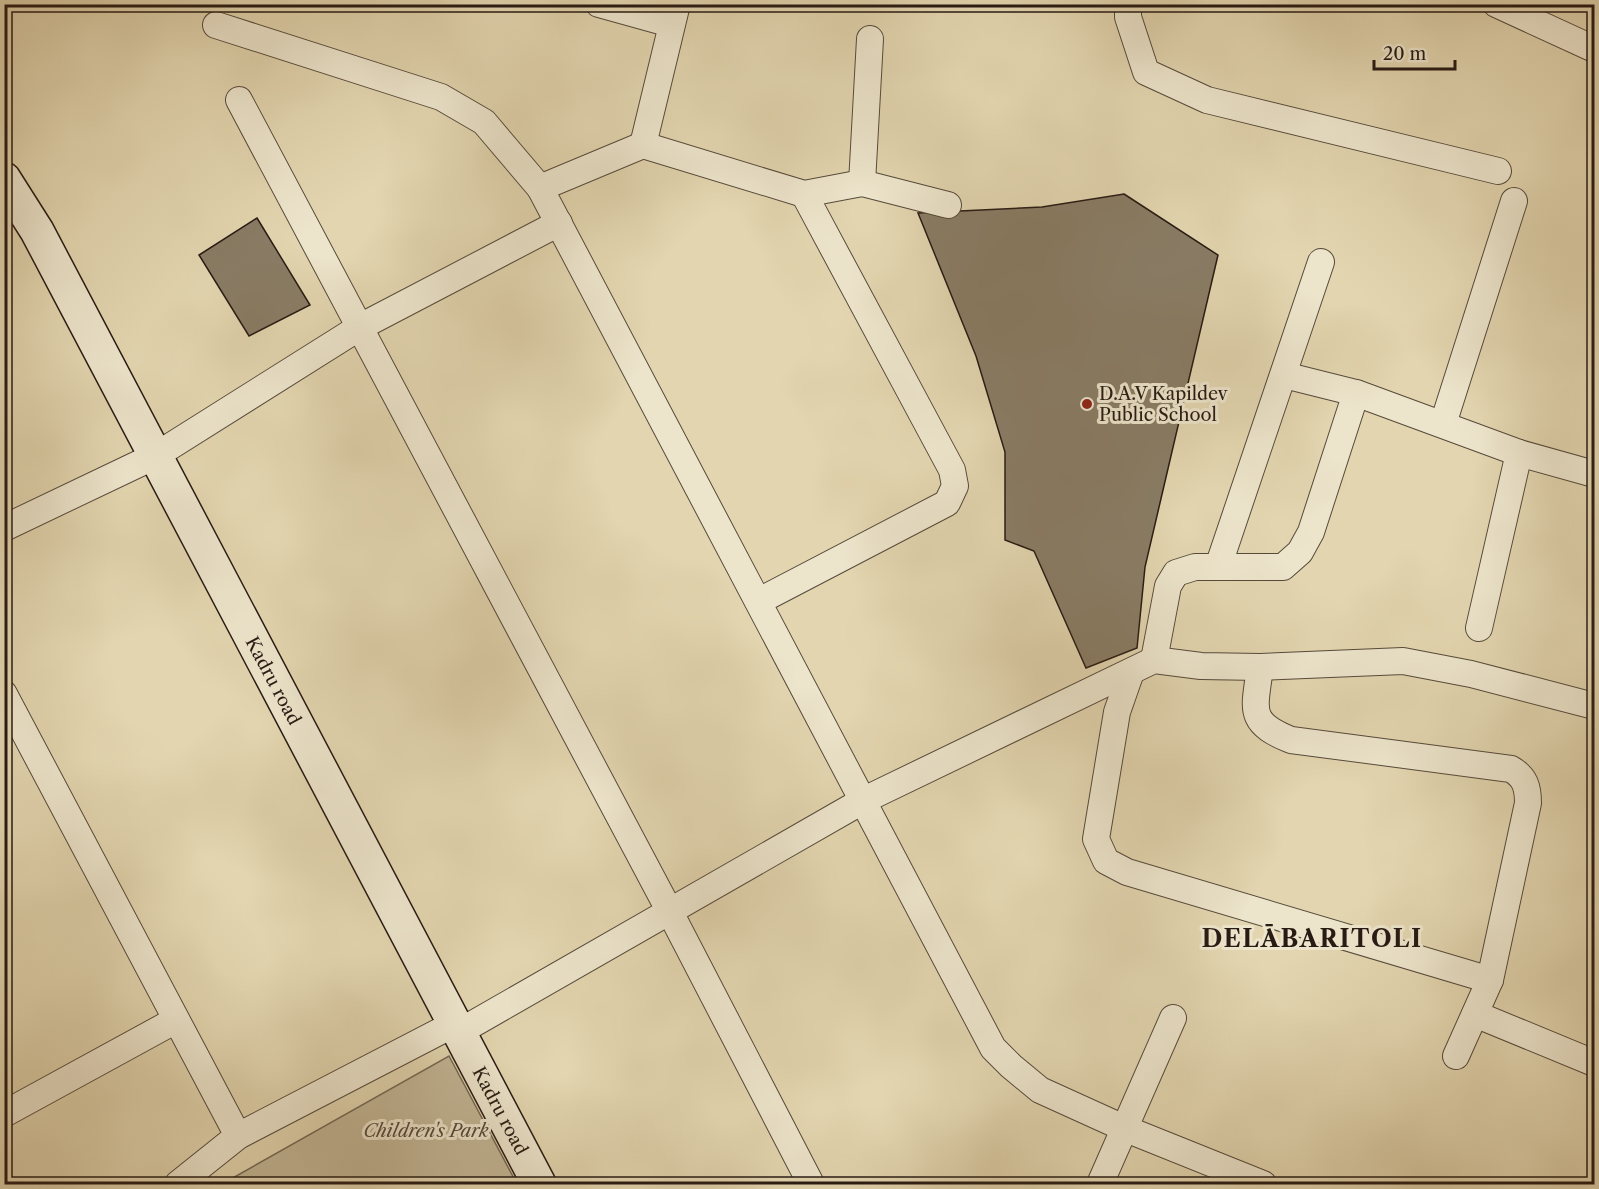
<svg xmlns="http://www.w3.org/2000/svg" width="1599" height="1189" viewBox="0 0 1599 1189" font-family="'Libre Caslon Text',serif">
  <rect width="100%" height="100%" fill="#e2d5af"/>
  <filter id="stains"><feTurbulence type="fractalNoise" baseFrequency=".00333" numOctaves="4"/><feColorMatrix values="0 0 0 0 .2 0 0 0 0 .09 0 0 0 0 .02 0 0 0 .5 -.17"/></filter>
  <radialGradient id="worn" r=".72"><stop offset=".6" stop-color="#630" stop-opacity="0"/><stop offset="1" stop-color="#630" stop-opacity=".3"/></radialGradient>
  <path fill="#c2b595" stroke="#756854" stroke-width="1.5" d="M449 1056 517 1184H222Z"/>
  <g fill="#897c65" stroke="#281b14" stroke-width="1.5">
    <path d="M1124 194 1218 255 1145 567 1137 648 1086 668 1034 551 1005 540V452L976 356 918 213 1042 207Z"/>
    <path d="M257 218 310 305 249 336 199 255Z"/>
  </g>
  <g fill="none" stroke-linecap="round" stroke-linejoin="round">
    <g stroke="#564a3b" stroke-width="28">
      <g id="minor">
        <path d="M599 4 671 24"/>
        <path d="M1128 4V17L1146 72 1207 100 1498 171"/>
        <path d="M1496 4 1594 49"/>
        <path d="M216 25 441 97 484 122 540 188"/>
        <path d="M239 100 670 912 811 1184"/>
        <path d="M643 145 677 4"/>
        <path d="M862 183 870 39"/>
        <path d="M948 205 862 183 804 194 643 145 540 188 993 1048 1011 1066 1040 1090 1126 1129 1263 1184"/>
        <path d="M1284 375 1356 393 1519 453 1594 474"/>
        <path d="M1443 424 1514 201"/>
        <path d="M4 528 155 456 360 327 559 223"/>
        <path d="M1218 567 1321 262"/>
        <path d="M759 601 947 503 955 486 952 470 804 194"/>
        <path d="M1479 628 1519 453"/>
        <path d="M1154 660 1168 586 1176 573 1195 567H1283L1300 552 1311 532 1356 393"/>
        <path d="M1260 667C1255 709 1246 722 1291 740L1511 769C1525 777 1528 787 1528 803L1490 980 1456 1056"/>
        <path d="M1131 672 1117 712 1096 839 1106 861 1127 872 1490 980"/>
        <path d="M4 694 238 1136"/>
        <path d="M1475 1014 1594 1063"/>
        <path d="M459 1032 864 800 1154 660 1201 666 1260 667 1403 661 1471 674 1594 706"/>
        <path d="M4 1114 176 1020"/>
        <path d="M178 1184 238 1136 454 1024"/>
        <path d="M1100 1184 1173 1018"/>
      </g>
    </g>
    <g stroke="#281b14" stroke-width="36">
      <path id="secondary" d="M4 179 37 231 539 1184"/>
    </g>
    <use href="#minor" stroke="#ece4cb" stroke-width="26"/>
    <use href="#secondary" stroke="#ece4cb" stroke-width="33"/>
  </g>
  <circle fill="#8f2418" stroke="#ece4cb" stroke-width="2" cx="1087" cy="404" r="6"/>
  <g text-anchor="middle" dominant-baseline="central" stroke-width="6" stroke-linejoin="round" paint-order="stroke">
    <g font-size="18" fill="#281b14" stroke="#ece4cb" text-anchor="start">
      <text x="1099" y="394">D.A.V Kapildev<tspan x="1099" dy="21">Public School</tspan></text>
    </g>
    <g font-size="18" fill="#281b14" stroke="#ece4cb">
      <text transform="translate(273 681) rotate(62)">Kadru road</text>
      <text transform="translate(500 1111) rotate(62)">Kadru road</text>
    </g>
    <g font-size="18" font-style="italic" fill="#56493b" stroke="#ece4cb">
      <text x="426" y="1131">Children's Park</text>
    </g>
    <g font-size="24" font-weight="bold" letter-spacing="1.5" fill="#281b14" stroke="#ece4cb">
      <text x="1312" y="938">DELĀBARITOLI</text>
    </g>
  </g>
  <rect width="1599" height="1189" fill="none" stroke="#e2d5af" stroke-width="24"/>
  <rect x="6" y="6" width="1587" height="1177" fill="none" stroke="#281b14" stroke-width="3"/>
  <rect x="12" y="12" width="1575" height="1165" fill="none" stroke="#281b14" stroke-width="1.5"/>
  <path d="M1374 60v9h81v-9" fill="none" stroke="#281b14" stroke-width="3"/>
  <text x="1383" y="60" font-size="18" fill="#281b14" stroke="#ece4cb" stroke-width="4.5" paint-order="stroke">20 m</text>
  <rect width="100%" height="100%" filter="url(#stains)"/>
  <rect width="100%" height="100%" fill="url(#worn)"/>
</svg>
